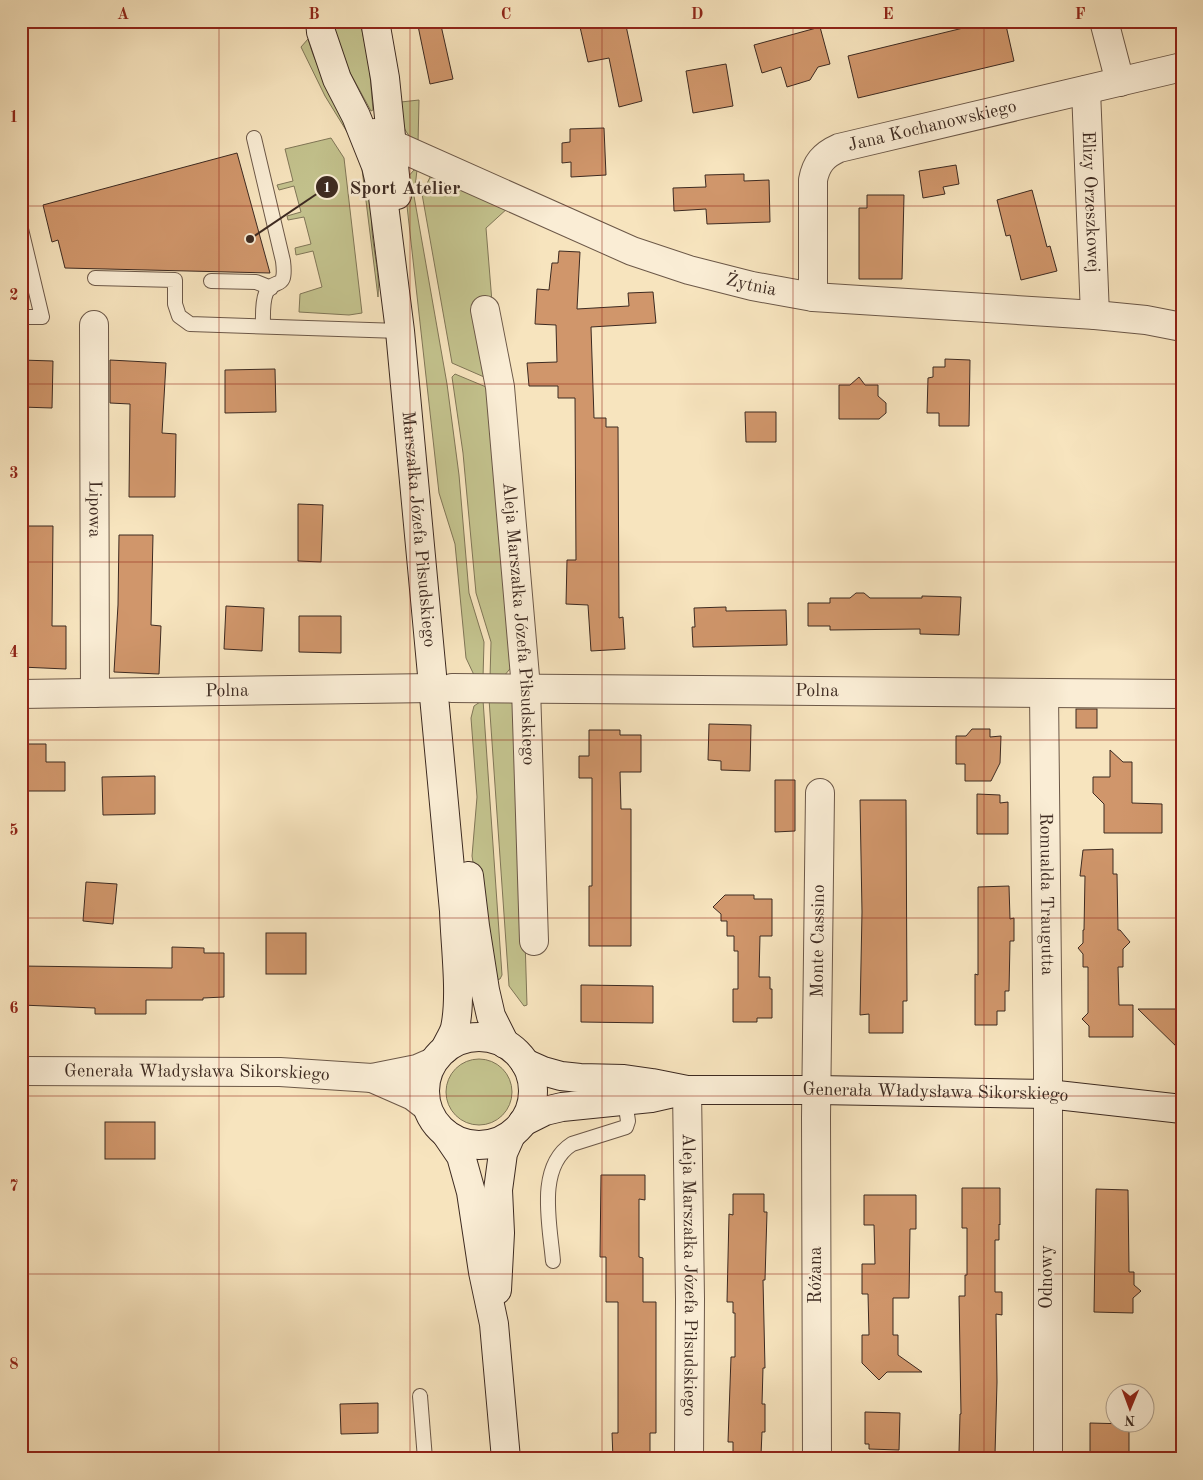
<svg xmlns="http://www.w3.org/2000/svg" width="1203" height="1480" viewBox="0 0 1203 1480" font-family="'Old Standard TT',serif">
  <rect width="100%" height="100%" fill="#f7e4be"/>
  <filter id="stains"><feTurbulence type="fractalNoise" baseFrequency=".004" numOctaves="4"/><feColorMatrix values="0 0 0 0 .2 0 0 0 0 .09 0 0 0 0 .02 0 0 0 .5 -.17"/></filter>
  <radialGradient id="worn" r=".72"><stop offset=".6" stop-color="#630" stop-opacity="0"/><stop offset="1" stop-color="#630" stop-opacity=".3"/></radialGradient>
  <g fill="#c3c28d" stroke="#807657">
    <path d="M331 21H360L369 63 373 110 371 111 347 67Z"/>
    <path d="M308 39C320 82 344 110 361 149 375 180 370 200 372 232 374 254 380 275 378 297L360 153 325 96 301 47Z"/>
    <path d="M419 100 418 144C400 129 403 124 401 102Z"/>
    <path d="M331 138 344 158 362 313 349 315 299 312 300 294 322 287 313 251 296 255 295 248 311 244 304 217 288 220 287 216 301 212 294 186 279 190 277 185 293 181 285 149Z"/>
    <path d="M414 170H417L414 196 447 384 459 475 469 593 484 642 483 678 474 675 466 658 455 544 439 493 406 197V179Z"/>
    <path d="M433 171 509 207 486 228 492 302 491 380 452 363 422 194Z"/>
    <path d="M455 374 491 389 514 664 504 676 490 678 491 642 476 593 463 453 452 377Z"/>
    <path d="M504 697 518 708 527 1005 524 1006 509 986 489 699Z"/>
    <path d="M483 700 502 975 500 979 492 981 472 856 477 797 471 718 474 706Z"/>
    <circle cx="479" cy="1092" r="33"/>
  </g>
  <g fill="#d0966b" stroke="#3d2a21">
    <path d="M417 21H440L453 79 430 84Z"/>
    <path d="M607 21H625L642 101 619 107 609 58 588 62 580 27Z"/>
    <path d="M992 21H1005L1014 61 858 98 848 56Z"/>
    <path d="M820 27 830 64 818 67 810 80 787 87 781 67 762 73 754 45Z"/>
    <path d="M726 64 733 106 693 113 686 71Z"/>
    <path d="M604 128 606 175 571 177V162L562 163V143L570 142V129Z"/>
    <path d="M237 153 270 273 65 268 58 240 52 242 43 205Z"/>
    <path d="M956 165 959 184 943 187 945 194 923 198 919 171Z"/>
    <path d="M744 174V181L769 180 770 222 707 224 706 209 674 211 673 188 706 187 705 175Z"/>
    <path d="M1032 190 1047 247 1050 246 1057 271 1021 280 1010 235 1006 236 997 200Z"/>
    <path d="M867 195H904L902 279H859V208H867Z"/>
    <path d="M559 251 580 252 577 309 629 306 628 293 653 292 656 323 591 327 594 418H606V427H618L619 618 623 617 625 649 591 651 588 605 566 604 567 560H576L575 398H558V386H529L527 363 557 362 556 325 535 324 537 289 549 290 552 263H558Z"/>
    <path d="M945 359 970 360 969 426H939V413H927L928 378 933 377V367H945Z"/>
    <path d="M21 360 53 361 52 408 21 407Z"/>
    <path d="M110 360 166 363 162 433 176 434 175 497H129L130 404 110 403Z"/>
    <path d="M275 369 276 412 225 413V370Z"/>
    <path d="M859 377 865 385H878V396L886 403V413L879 419H839V385H850Z"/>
    <path d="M745 412H776V442H746Z"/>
    <path d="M298 504 323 505 321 562 298 561Z"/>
    <path d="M21 526H53L52 626H66V669L21 667Z"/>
    <path d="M119 535H153L151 625 161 626 159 674 114 672 118 605Z"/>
    <path d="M856 593H864L870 598H922V596L961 597 959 635 920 634V629L830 630V626H808V603H830V598H850Z"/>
    <path d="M226 606 264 608 262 651 224 649Z"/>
    <path d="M726 607V611L786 610 787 645 693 647 692 627H695L694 608Z"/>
    <path d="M299 616H341V653L299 652Z"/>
    <rect x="1076" y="709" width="21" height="19"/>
    <path d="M709 724 751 725 750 771 721 770V761L708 760Z"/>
    <path d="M972 729H990V737L1001 736 1000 763 991 781H965V764H956V736H966Z"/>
    <path d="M589 730H620V735H641V772H620L621 809H631V946H589V886H592V778H579V756H589Z"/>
    <path d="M21 744H46V762H65V791H21Z"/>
    <path d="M1110 750 1123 762H1132V803L1162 804V833H1104V804L1093 793V777H1110Z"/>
    <path d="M155 776V814L103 815 102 777Z"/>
    <path d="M775 780H795V831L775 832Z"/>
    <path d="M977 794 1000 795V803L1008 802V834H977Z"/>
    <path d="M860 800H906L907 1001H903V1033H869V1014L860 1015 862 912Z"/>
    <path d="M1113 849V874H1117L1118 930H1120L1130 942 1123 949V967H1118L1119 1005H1133V1037H1089V1026L1082 1019 1088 1013V967H1083V954L1078 948 1083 943V930H1084L1085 876H1080L1083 850Z"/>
    <path d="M86 882 117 884 113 924 83 921Z"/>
    <path d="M1009 886 1010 919 1014 918V941H1010L1009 991H1005V1011H997V1025H975V974L978 975V887Z"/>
    <path d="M725 895H754V899H772V936H760L759 977H770V989H772V1018H757V1022H733V989H738V951H734V936H727V921H721V914L713 907Z"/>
    <rect x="266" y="933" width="40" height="41"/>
    <path d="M172 947 204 948V953H224V997L203 998V1000H146V1014H95V1008L21 1005V966L172 968Z"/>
    <path d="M581 985 653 986V1023L581 1022Z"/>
    <path d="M1138 1009H1182V1052Z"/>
    <rect x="105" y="1122" width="50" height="37"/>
    <path d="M601 1175H645V1200L639 1199V1257L643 1258V1302H656V1433H650V1459H613L612 1433H618V1302H606V1257H600Z"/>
    <path d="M962 1188H1000V1225L999 1224V1240H995V1292H1002V1315L996 1314 997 1382 995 1454H972V1452H959L960 1414H961L959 1296H965V1275H967V1228H962Z"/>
    <path d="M1096 1189 1128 1190 1129 1272H1134V1285L1141 1291 1133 1298V1313L1094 1312Z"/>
    <path d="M733 1194H764V1212H767L765 1280H763L765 1368H763L762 1404H765V1432H762L761 1455 733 1454V1442H728L731 1357H735V1313H733V1302H727L729 1214 733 1215Z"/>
    <path d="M864 1195H916V1229H910L909 1298H893V1335H898V1355L922 1372H887L879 1380 862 1363V1335H869L868 1294H862V1264H875L874 1225H864Z"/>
    <path d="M378 1403V1433L341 1434 340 1404Z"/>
    <path d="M865 1412 900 1413 899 1450 869 1449V1444H865Z"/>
    <path d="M1090 1423 1129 1424V1459H1090Z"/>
  </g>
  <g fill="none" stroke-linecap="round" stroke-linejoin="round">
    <g stroke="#6c5848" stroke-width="16">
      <g id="lane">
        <path d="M254 138 283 261C287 293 274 276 266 293 262 303 263 316 263 326"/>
        <path d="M21 229 42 317H21"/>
        <path d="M95 278 175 280V304L179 316 190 324 400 331"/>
        <path d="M211 281 256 282 271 288"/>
        <path d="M553 1261C550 1225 536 1167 572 1144L626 1127 628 1121 625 1101"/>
        <path d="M420 1396 425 1459"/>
      </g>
    </g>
    <g stroke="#6c5848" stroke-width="30">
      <g id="street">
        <path d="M1104 21 1120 82"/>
        <path id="s1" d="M1086 90 1095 315"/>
        <path id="s2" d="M374 133 392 144 632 251 689 270 752 286 813 297 1095 315 1146 320 1182 327"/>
        <path id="s3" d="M813 297V180C816 164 823 155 839 148L1182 67"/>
        <path id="s4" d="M485 310 500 387 526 688 534 941"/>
        <path id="s5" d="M94 325 95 693"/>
        <path id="s6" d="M452 688 1182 694"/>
        <path id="s7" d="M1044 693 1048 1069V1459"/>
        <path id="s8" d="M21 694 433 688"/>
        <path id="s9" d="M21 1071 280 1072 372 1078 417 1069 433 1062"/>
        <path d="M372 1078 413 1096 426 1106"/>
        <path id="s10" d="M687 1090 690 1299 689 1459"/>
        <path id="s11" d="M817 1459 816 1118 820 793"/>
      </g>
    </g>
    <g stroke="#3d2a21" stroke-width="30">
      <g id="secondary">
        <path id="s12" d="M320 21 321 32 337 79 356 116 376 166 383 197 400 331 454 911C455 945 462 996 455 1028 453 1035 448 1042 445 1049"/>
        <path d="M375 21 385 78 397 195"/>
        <path d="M469 876 475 926 485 990 491 1016 505 1044"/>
        <circle cx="479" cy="1091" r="54"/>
        <path id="s13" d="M525 1063 543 1071 561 1076 580 1078 624 1079 652 1083 687 1090H817L1048 1094 1182 1109"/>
        <path d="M523 1122 545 1111 562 1107 651 1098 673 1093"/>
        <path d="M446 1134 461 1156 471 1192 483 1272 494 1324 506 1459"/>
        <path d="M497 1290 500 1233 498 1190 503 1153 511 1135"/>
      </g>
    </g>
    <use href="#lane" stroke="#faedd5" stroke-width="14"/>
    <use href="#street" stroke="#faedd5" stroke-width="28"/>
    <use href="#secondary" stroke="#faedd5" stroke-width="28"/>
  </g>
  <path fill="none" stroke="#8f2418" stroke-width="1" stroke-opacity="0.55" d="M219 21V1459M410 21V1459M602 21V1459M793 21V1459M984 21V1459M21 206H1182M21 384H1182M21 562H1182M21 740H1182M21 918H1182M21 1096H1182M21 1274H1182"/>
  <g text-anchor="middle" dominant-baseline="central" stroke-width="5" stroke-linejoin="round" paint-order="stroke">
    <g font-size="18" fill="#3d2a21" stroke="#faedd5">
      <text stroke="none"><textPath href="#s3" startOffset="256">Jana Kochanowskiego</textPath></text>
      <text stroke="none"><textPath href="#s1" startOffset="112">Elizy Orzeszkowej</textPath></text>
      <text stroke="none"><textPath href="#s2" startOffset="408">Żytnia</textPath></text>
      <text stroke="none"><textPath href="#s5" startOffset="184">Lipowa</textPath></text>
      <text stroke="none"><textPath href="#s12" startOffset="522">Marszałka Józefa Piłsudskiego</textPath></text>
      <text stroke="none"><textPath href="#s4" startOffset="316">Aleja Marszałka Józefa Piłsudskiego</textPath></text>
      <text stroke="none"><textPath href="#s8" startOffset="206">Polna</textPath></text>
      <text stroke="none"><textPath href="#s6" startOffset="365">Polna</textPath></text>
      <text stroke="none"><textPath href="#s7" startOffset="201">Romualda Traugutta</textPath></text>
      <text stroke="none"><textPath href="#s11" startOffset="518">Monte Cassino</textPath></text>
      <text stroke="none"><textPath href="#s9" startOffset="176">Generała Władysława Sikorskiego</textPath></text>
      <text stroke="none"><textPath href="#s13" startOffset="414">Generała Władysława Sikorskiego</textPath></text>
      <text stroke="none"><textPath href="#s10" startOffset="185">Aleja Marszałka Józefa Piłsudskiego</textPath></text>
      <text transform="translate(816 1275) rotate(-90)">Różana</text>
      <text transform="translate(1047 1277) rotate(-90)">Odnowy</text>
    </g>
  </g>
  <path fill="none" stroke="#3d2a21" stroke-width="2" d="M250 239L327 187"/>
  <g fill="#3d2a21" stroke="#faedd5" stroke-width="2">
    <circle cx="250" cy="239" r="5"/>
    <circle cx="327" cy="187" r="12"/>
  </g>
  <g font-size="15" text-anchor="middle" font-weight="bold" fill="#fff">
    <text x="327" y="192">1</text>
  </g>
  <g font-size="19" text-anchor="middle" font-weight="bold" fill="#3d2a21" stroke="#faedd5" stroke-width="5" stroke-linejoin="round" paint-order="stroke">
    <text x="405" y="194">Sport Atelier</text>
  </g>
  <rect width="1203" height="1480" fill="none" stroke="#f7e4be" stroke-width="55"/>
  <g transform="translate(1130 1408) rotate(181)"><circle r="24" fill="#faedd5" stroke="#ae9f8d"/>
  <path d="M0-4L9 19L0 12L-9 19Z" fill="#8f2418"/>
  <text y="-8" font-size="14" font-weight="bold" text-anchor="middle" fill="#3d2a21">N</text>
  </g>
  <rect x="28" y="28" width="1148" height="1424" fill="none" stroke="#8f2418" stroke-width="2"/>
  <g font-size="16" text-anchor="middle" font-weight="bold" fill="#8f2418">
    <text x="123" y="19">A</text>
    <text x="314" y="19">B</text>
    <text x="506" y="19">C</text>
    <text x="697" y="19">D</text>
    <text x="888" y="19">E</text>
    <text x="1080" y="19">F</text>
    <text x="14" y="122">1</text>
    <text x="14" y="300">2</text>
    <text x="14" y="478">3</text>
    <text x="14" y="657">4</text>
    <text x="14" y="835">5</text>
    <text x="14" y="1013">6</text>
    <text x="14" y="1191">7</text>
    <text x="14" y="1369">8</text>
  </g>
  <rect width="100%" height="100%" filter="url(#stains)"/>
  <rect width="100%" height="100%" fill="url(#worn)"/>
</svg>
